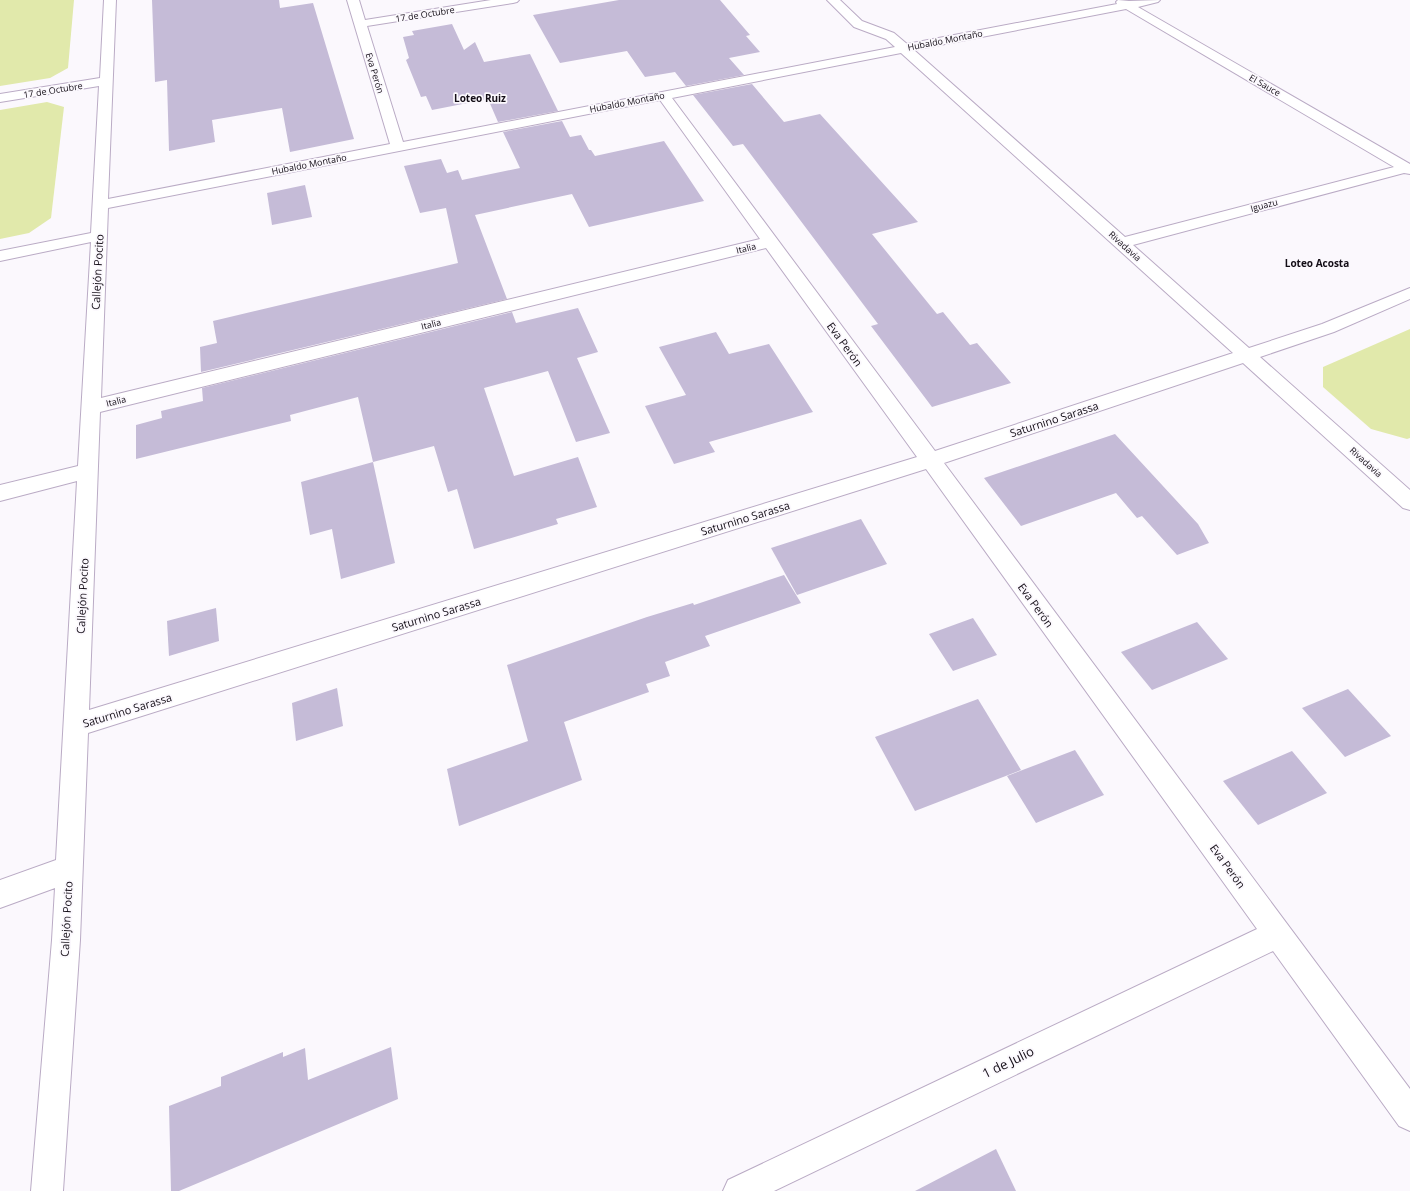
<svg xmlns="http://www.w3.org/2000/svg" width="1410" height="1191" viewBox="0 0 1410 1191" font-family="'Open Sans',sans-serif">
  <rect width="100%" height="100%" fill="#fbf8fd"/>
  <g fill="#e1e9ab">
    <path d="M0 0H74L68 68 50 78 0 86Z"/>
    <path d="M47 102 64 107 51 218 29 233 0 239V110Z"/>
    <path d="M1410 329V438L1407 439 1371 429 1323 387V367Z"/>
  </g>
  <g fill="#c5bbd7">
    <path d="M152 0H279L280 8 313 3 354 139 290 152 282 108 212 120 215 142 169 151 167 80 155 82Z"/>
    <path d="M619 0H720L750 35 746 36 760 52 729 58 744 75 686 86 675 72 645 77 627 51 560 63 533 15Z"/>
    <path d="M452 24 464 50 475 42 484 62 530 54 558 111 498 122 488 99 432 110 426 96 421 97 406 60 409 58 403 37 414 35 412 31Z"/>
    <path d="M752 84 784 122 820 114 918 222 872 234 937 314 943 312 970 345 977 343 1011 383 932 407 871 326 878 324 743 144 733 146 693 95Z"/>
    <path d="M562 121 570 137 581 135 589 150H591L595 156 664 141 704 201 589 227 572 194 475 215 507 299 201 372 200 347 217 343 213 321 458 263 446 208 420 213 404 166 441 159 447 173 458 170 462 180 520 168 503 132Z"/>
    <path d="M305 185 312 217 272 225 267 193Z"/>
    <path d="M578 308 598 352 577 358 610 433 576 442 548 371 484 388 514 476 578 457 597 507 556 519 558 524 474 549 457 489 448 492 434 446 373 462 395 563 341 579 332 529 310 535 301 482 373 462 358 397 290 415 291 421 136 459V425L162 418 161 411 203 401 202 388 512 312 516 323Z"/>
    <path d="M716 332 729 354 769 344 813 412 709 442 715 452 674 464 645 406 686 395 659 347Z"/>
    <path d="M1115 434 1198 524 1209 543 1177 555 1142 516 1137 518 1116 493 1021 526 984 478Z"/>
    <path d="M861 519 887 564 797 595 771 548Z"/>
    <path d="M784 575 801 603 705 636 710 646 665 662 670 676 646 684 649 692 564 722 582 780 459 826 447 769 528 741 507 665 647 617 693 603 694 605Z"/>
    <path d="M216 608 219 641 169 656 167 621Z"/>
    <path d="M973 618 997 655 953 671 929 634Z"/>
    <path d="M1197 622 1228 659 1152 690 1121 652Z"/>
    <path d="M337 688 343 726 296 741 292 703Z"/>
    <path d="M1348 689 1391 736 1345 757 1302 708Z"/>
    <path d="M978 699 1021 770 915 811 875 737Z"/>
    <path d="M1075 750 1104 795 1036 823 1007 776Z"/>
    <path d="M1292 751 1327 793 1258 825 1223 781Z"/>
    <path d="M391 1047 398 1099 179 1191H171L169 1106 221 1086V1077L283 1052V1057L305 1048 308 1080Z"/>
    <path d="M996 1149 1016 1191H915Z"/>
  </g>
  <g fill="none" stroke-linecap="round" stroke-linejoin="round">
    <g stroke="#baabc5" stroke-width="2">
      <path id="minor" d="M104 0H116L108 199 390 144 347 0H359L365 20 491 0H519L517 2 513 3 367 26 403 142 895 47 886 39 854 27 827 0H840L862 21 894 33 907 44 1117 4 1116 2 1118 0 1129 1 1160 0 1158 2 1138 7 1410 164V174L1404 173 1133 245 1249 348 1322 324 1410 288V299L1334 332 1260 357 1410 490V510L1403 508 1243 363 944 463 1410 1089V1131L1399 1126 1273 951 774 1191H723L728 1180 1257 929 926 469 88 733 80 940 63 1191H31L52 940 55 888 0 908V880L56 860 77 481 0 501V485L78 466 91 242 0 261V251L91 233 99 86 0 102V94L100 78ZM1126 9 1394 167 1125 237 914 50ZM901 53 1233 353 935 451 672 98ZM660 100 760 239 101 398 108 208ZM766 248 917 457 89 710 100 412Z"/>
    </g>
    <use href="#minor" fill="#fff" fill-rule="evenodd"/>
  </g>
  <g text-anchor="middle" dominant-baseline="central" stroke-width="3.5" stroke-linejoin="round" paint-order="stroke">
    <g font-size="9" fill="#130d16" stroke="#fbf8fd">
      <text transform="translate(425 14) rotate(-9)">17 de Octubre</text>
      <text transform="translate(945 40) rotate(-11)">Hubaldo Montaño</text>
      <text transform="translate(375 73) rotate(73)">Eva Perón</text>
      <text transform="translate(1265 85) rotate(30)">El Sauce</text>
      <text transform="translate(53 90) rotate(-9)">17 de Octubre</text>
      <text transform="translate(627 102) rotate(-11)">Hubaldo Montaño</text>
      <text transform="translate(309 164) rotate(-11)">Hubaldo Montaño</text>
      <text transform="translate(1264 205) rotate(-15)">Iguazu</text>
      <text transform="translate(1125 246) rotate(42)">Rivadavia</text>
      <text transform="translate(746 248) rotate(-14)">Italia</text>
      <text transform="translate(431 324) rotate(-14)">Italia</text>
      <text transform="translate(116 401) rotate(-14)">Italia</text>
      <text transform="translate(1366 462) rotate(42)">Rivadavia</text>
    </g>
    <g font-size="10" font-weight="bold" fill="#130d16" stroke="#fbf8fd">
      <text x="480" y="98">Loteo Ruiz</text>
      <text x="1317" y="263">Loteo Acosta</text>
    </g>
    <g font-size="11" fill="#130d16" stroke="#fbf8fd">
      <text transform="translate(97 272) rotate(-87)">Callejón Pocito</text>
      <text transform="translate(845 344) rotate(54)">Eva Perón</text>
      <text transform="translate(1054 419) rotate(-18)">Saturnino Sarassa</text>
      <text transform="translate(745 518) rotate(-17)">Saturnino Sarassa</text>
      <text transform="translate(82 596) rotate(-87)">Callejón Pocito</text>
      <text transform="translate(1036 605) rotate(54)">Eva Perón</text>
      <text transform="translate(436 614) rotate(-17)">Saturnino Sarassa</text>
      <text transform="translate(127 710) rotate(-17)">Saturnino Sarassa</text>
      <text transform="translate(1228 866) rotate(54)">Eva Perón</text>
      <text transform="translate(66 919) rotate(-87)">Callejón Pocito</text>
    </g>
    <g font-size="13" fill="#130d16" stroke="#fbf8fd">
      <text transform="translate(1008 1062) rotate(-26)">1 de Julio</text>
    </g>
  </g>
</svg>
